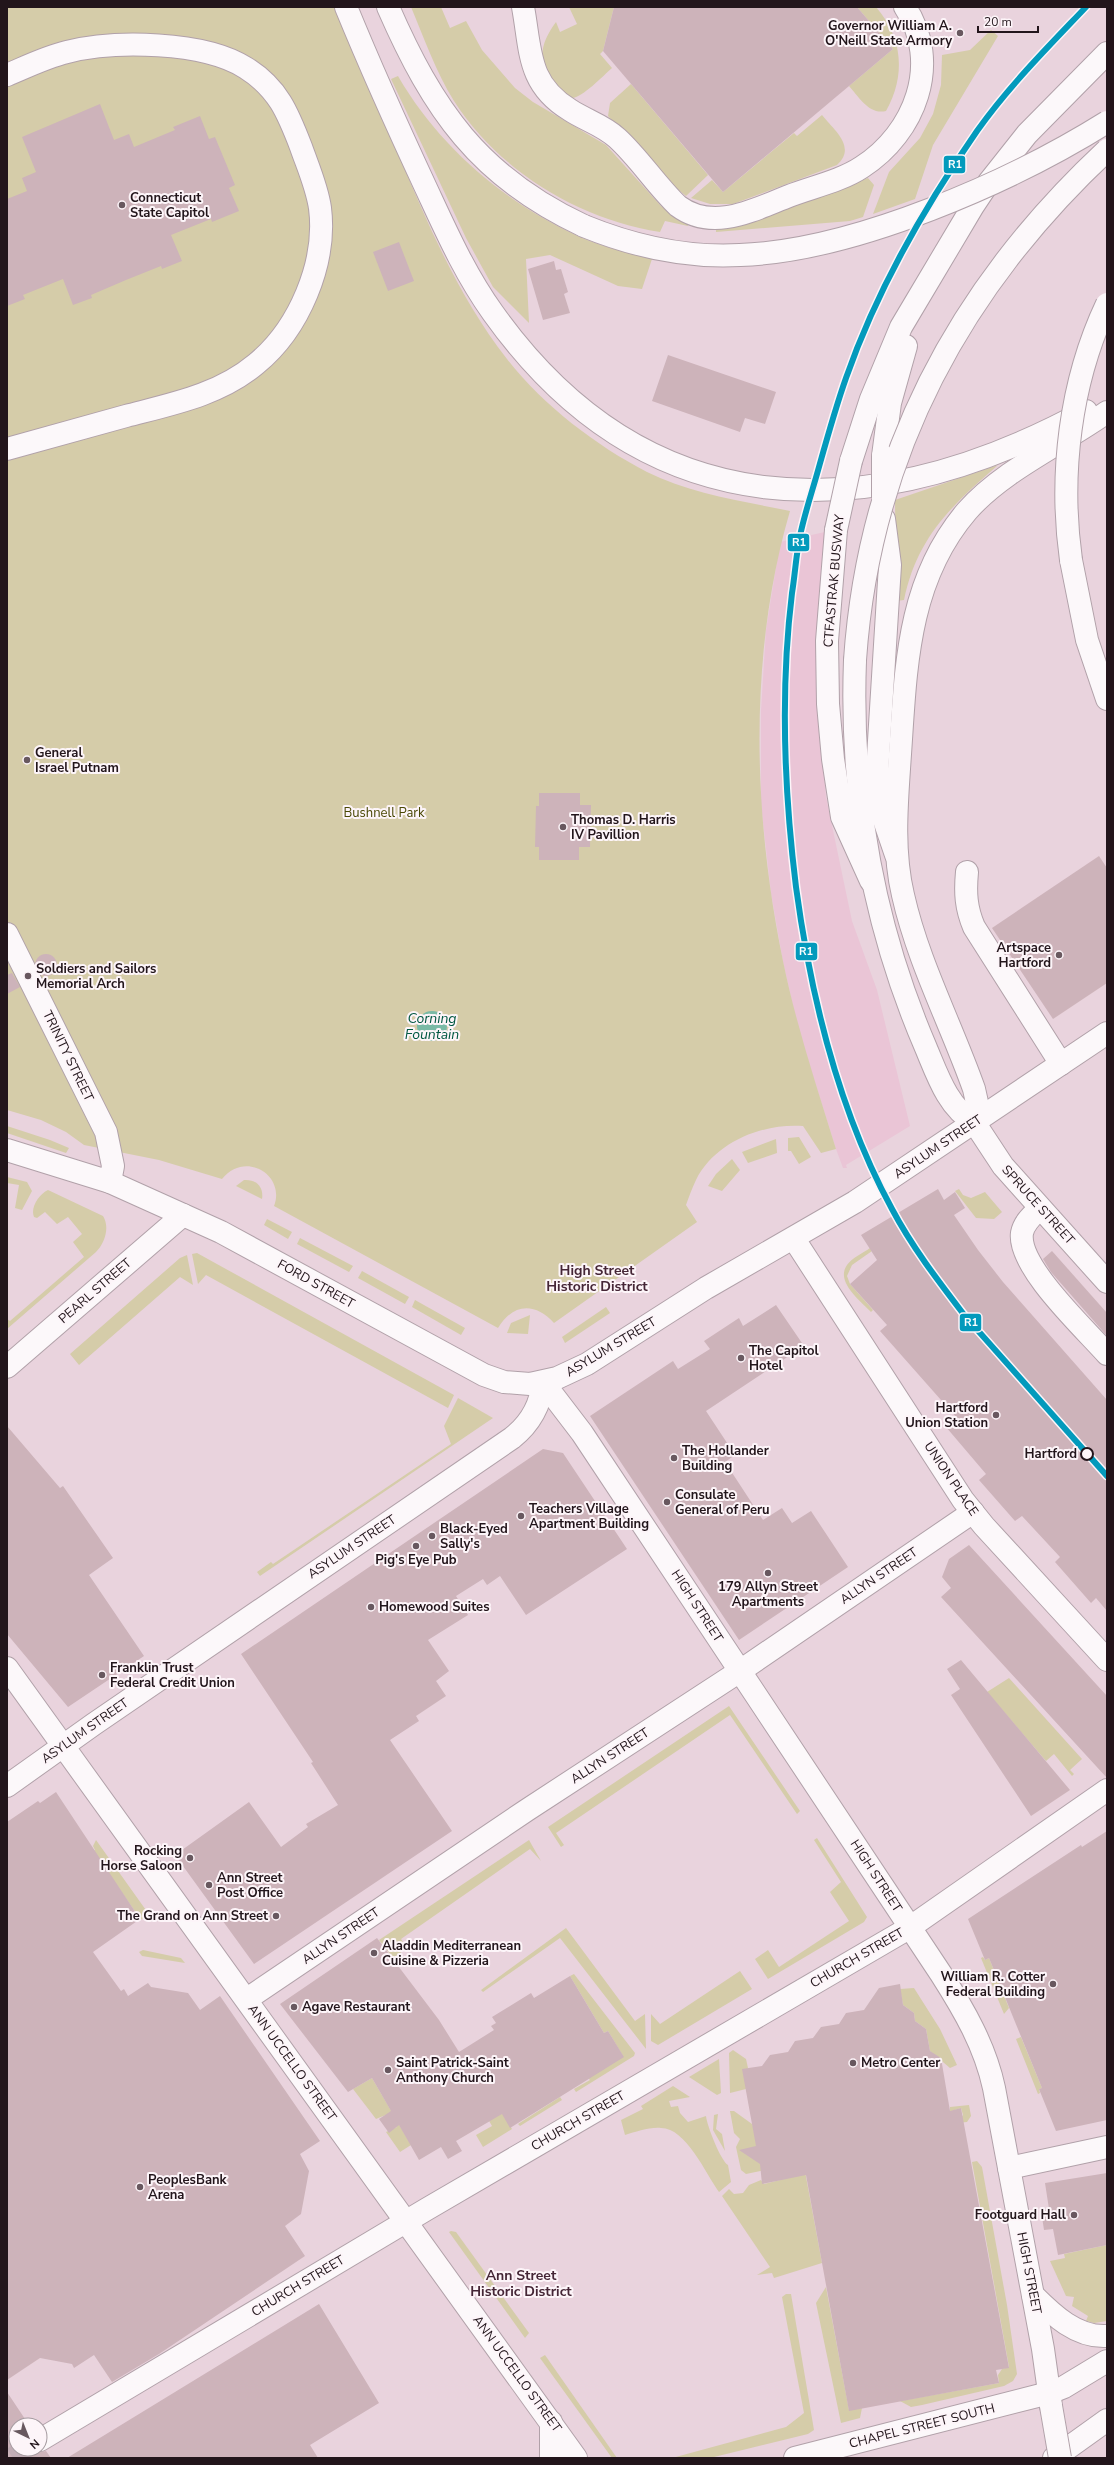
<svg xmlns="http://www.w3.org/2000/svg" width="1114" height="2465" viewBox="0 0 1114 2465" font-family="'Nunito Sans',sans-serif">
  <rect width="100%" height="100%" fill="#e9d3dd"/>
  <path fill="#eac5d6" d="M825 532 821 744 826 797 852 921 877 990 910 1126 846 1165 847 1168H843L836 1149 799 1032 783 962 771 893 761 804V711L766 630 780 542Z"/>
  <g fill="#d5cca9">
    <path d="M7 7H336C357 57 379 107 400 158 429 227 460 299 507 359 543 405 595 445 647 472 691 494 742 501 790 511 748 655 753 815 783 961 796 1025 817 1087 836 1149L821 1153 803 1126C763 1123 715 1142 696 1180 692 1188 689 1197 686 1205L697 1222 554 1323C535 1302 513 1303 498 1328L274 1206C286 1175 245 1150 222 1179L159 1160 84 1145 66 1132 41 1120 7 1110Z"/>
    <path d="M411 7H441L450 28 466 21 482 50 515 88 533 102 606 145 661 206 687 222 688 226 665 221 660 232C578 219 499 171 454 101 436 72 424 38 411 7Z"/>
    <path d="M569 7H614L603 51 600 54 612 68C604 75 582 98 572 98 566 97 562 91 558 87 536 65 539 45 556 22L560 32 577 24Z"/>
    <path d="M857 7H876C903 38 906 76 886 111 869 115 859 97 849 86L893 49Z"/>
    <path d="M991 30 998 36 933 145 915 199 873 214 889 172 920 138 933 114 941 85 942 55 970 50Z"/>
    <path d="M398 76C439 147 505 203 580 237 603 247 628 253 652 259L642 289 618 286 550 255 526 259 529 323 493 287 466 238 391 79Z"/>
    <path d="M631 84 708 175 686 196 676 188 608 116 610 103Z"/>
    <path d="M822 115C834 130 857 147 837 165L733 204H710L691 198 712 180 723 192 794 133 797 136Z"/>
    <path d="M868 178 874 185 863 217 850 221 716 232V229L758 220Z"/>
    <path d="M998 465C952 505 917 537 904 600L896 601 895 500Z"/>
    <path d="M7 1126 50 1140 69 1148 66 1153 7 1133Z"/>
    <path d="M799 1137 811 1157 799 1164 791 1151H788V1138Z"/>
    <path d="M776 1139 777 1153 748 1163 742 1152Z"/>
    <path d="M732 1159 740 1170 722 1191 708 1186 716 1174Z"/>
    <path d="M7 1177 27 1182 32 1191 22 1210 15 1208 19 1185 7 1183Z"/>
    <path d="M244 1180C256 1179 264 1187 262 1199L236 1186Z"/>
    <path d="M959 1189 963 1195 971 1198 985 1192 1002 1212 994 1219 976 1218 955 1191Z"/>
    <path d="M48 1190 103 1216C110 1227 105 1243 96 1252L7 1329V1319L10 1321 84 1257 73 1242 82 1234 68 1217 57 1224 45 1212 37 1218 34 1217C30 1208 39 1194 48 1190Z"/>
    <path d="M267 1219 292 1232 288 1239 264 1225Z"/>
    <path d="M300 1238 353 1266 349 1272 297 1244Z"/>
    <path d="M870 1248 872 1251 852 1265 847 1276 850 1284 873 1310 871 1312C861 1301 835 1282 847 1265 852 1258 863 1253 870 1248Z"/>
    <path d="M197 1253 454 1395 448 1408 206 1275 198 1284 192 1254Z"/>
    <path d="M187 1255 193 1285 180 1277 79 1365 70 1354 180 1258Z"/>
    <path d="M362 1271 409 1297 405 1304 358 1278Z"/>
    <path d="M415 1300 465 1328 461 1335 412 1307Z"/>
    <path d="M606 1307 610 1313 565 1343 562 1337Z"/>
    <path d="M530 1315 528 1334 507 1333 511 1323Z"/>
    <path d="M458 1398 493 1418 260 1576 257 1572 271 1562 273 1564 451 1444 444 1426Z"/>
    <path d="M1009 1678 1082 1759 1070 1770 1074 1774 1072 1776 1054 1754 1046 1761 987 1692Z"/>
    <path d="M729 1706 800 1811 797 1814 730 1715 556 1833 564 1845 561 1847 548 1827Z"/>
    <path d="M817 1838 867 1917 864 1922 768 1979 755 1959 768 1950 779 1967 849 1921 830 1892 841 1882 814 1840Z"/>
    <path d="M96 1840 148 1913 141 1920 93 1851 95 1850 93 1846Z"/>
    <path d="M529 1840 541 1861 530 1849 401 1939 407 1948 393 1958 379 1940Z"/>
    <path d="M566 1928 635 2021 645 2014 646 2049 560 1938 483 1992 481 1990Z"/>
    <path d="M143 1950 181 1958 185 1963 142 1956 139 1952Z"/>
    <path d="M983 1957 985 1960 989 1958 1009 2008 1004 2014 981 1958Z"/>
    <path d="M740 1971 752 1989 658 2045 651 2041V2014L660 2024Z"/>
    <path d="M574 1974 635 2053 634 2056 576 2092 574 2089 590 2080 588 2078 623 2056 608 2031 604 2033 570 1976Z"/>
    <path d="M914 1988 940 2029 957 2065 950 2068 930 2051 926 2029 915 2021 914 2013 903 2005 900 1989Z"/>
    <path d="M1021 2037 1042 2088 1039 2089 1040 2093 1038 2094 1016 2039Z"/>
    <path d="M733 2050 746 2059 748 2068 746 2089 730 2093 729 2053Z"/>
    <path d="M719 2059 721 2093 717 2095 689 2077Z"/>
    <path d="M479 2076 512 2129 483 2147 476 2135 492 2126 488 2119Z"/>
    <path d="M372 2078 411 2145 400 2152 386 2132 397 2127 388 2114 376 2119 353 2089Z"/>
    <path d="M673 2086 690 2097 669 2101 671 2107 678 2106 680 2113 688 2122 706 2116C707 2126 721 2161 728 2165L731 2182 719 2192C706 2174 686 2128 661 2128 649 2127 636 2132 625 2135L621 2120 643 2109 641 2106Z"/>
    <path d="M560 2097 562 2100 520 2126 518 2124Z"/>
    <path d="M969 2105 971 2116 967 2122 957 2123 963 2115 961 2108 955 2110 950 2117V2107Z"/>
    <path d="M730 2111H734L752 2124 770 2169 746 2174 741 2170 736 2147 740 2139 734 2133Z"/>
    <path d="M718 2114 716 2129 722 2134 725 2151 713 2130 714 2115Z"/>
    <path d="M802 2155 822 2263 774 2278 772 2273 757 2275 770 2267 722 2196 729 2189 734 2194 743 2193 749 2185 761 2180 764 2184 780 2180Z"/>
    <path d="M977 2161 982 2167 1007 2305 1017 2374 1013 2381 1004 2386 922 2405 911 2407 900 2401 999 2383 998 2375 1002 2369 1009 2367 972 2162Z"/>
    <path d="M451 2231 456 2232 529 2333 525 2338 449 2232Z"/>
    <path d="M1107 2245V2321L1094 2323 1086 2321 1088 2316 1072 2306 1074 2297 1066 2296 1050 2261 1065 2258 1064 2254Z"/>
    <path d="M826 2287 849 2410 862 2408 860 2418 841 2423 816 2303Z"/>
    <path d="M786 2294H791L814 2430 808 2434 710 2458H672L786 2427 804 2413 782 2297Z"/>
    <path d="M545 2355 617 2458H612L540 2358Z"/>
  </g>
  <circle fill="#7abaa6" cx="432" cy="1026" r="15"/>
  <g fill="#cdb3ba">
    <path d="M614 7H857L893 49 723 192 603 51Z"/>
    <path d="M100 104 114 140 129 134 134 147 175 130 173 127 200 116 209 139 215 137 235 185 229 188 239 211 212 222 211 219 171 235 182 261 162 269 161 266 126 280 91 295 92 298 73 305 63 279 23 295 25 299 7 306V199L27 191 22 178 36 172 22 137Z"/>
    <path d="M399 242 414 281 388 291 373 252Z"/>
    <path d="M554 261 556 270 561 269 568 292 564 294 570 313 543 320 528 269Z"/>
    <path d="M668 355 776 392 765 424 745 418 740 432 652 401Z"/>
    <path d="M539 793H580V805H591L590 847H579V860H539V847H535L536 806H539Z"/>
    <path d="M1099 856 1107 868V983L1053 1019 992 928Z"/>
    <circle cx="46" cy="965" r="11"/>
    <path d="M12 973 20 987 7 994V975Z"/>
    <path d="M938 1189 944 1200 955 1192 965 1208 954 1215 978 1250 1003 1282 1107 1400V1611L1096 1598 1091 1603 1055 1562 1060 1557 1022 1516 1015 1521 979 1480 986 1474 946 1427 956 1417 880 1331 887 1325 850 1284 877 1260 861 1235Z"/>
    <path d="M1052 1251 1107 1313V1336L1051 1272 1043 1259Z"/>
    <path d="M776 1305 804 1346 706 1411 735 1455 725 1462 763 1520 782 1508 792 1523 811 1511 848 1567 739 1640 590 1416 673 1361 678 1369 710 1349 704 1341 739 1318 743 1326Z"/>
    <path d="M7 1426 60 1488 63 1486 113 1558 89 1575 144 1656 68 1707 7 1634Z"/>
    <path d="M543 1449 563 1453 627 1549 526 1615 500 1576 487 1585 483 1579 456 1596 468 1615 428 1640 449 1671 436 1681 446 1696 416 1716 419 1721 390 1740 452 1831 254 1964 175 1855 249 1802 281 1847 308 1827 306 1824 338 1805 311 1763 313 1762 241 1654Z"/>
    <path d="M969 1545 1107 1696V1778L941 1597 951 1588 942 1577 949 1559Z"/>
    <path d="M961 1660 1070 1790 1031 1816 951 1695 960 1689 947 1669Z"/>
    <path d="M56 1792 140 1919 93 1952 121 1991 124 1989 128 1996 148 1983 151 1987 188 1993 200 2010 220 1996 320 2141 300 2154 309 2171 301 2214 285 2226 305 2256 159 2354 112 2382 94 2355 74 2368 72 2364 40 2358 7 2380V1822L38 1801 40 1803Z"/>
    <path d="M1107 1831V2120L1056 2131 1039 2089 1042 2088 989 1958 985 1960 968 1919 1081 1845 1082 1847Z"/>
    <path d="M377 1938 439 2020 459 2052 494 2030 491 2026 496 2023 492 2017 531 1993 534 1998 570 1976 604 2033 608 2031 624 2057 510 2128 502 2114 456 2141 462 2151 448 2159 441 2147 419 2160 399 2125 389 2133 379 2119 391 2111 372 2078 348 2092 280 2004Z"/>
    <path d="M900 1984 903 2005 914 2013 915 2021 926 2029 930 2051 941 2058 950 2111 961 2108 1009 2368 996 2370 999 2383 849 2411 806 2175 762 2184 760 2164 739 2150 756 2146 742 2069 762 2066 770 2055 788 2052 795 2041 813 2038 821 2027 839 2024 846 2013 864 2010 879 1988Z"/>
    <path d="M1107 2173V2245L1058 2255 1053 2229 1044 2230 1041 2210 1049 2209 1045 2183Z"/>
    <path d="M319 2304 379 2403 310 2445 318 2458H67Z"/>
    <path d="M7 2392 29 2425H16V2449H32L40 2452 46 2451 51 2458H7Z"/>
  </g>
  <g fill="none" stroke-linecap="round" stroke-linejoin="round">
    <path stroke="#c1adb6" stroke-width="22" stroke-dasharray="22 11" stroke-linecap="butt" d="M13 2458 26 2449"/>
    <g stroke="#b1a1a9" stroke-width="24">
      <g id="minor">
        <path d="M523 7C531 50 527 84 570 110 585 120 603 125 617 138 639 158 656 185 678 206 713 232 753 210 789 196 812 187 841 181 862 167 915 133 942 63 905 7"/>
        <path d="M7 75C26 67 46 57 67 52 114 40 204 41 246 68 278 88 288 113 301 147 308 167 317 187 320 208 327 263 299 329 256 364 219 395 172 404 126 416 87 427 47 438 7 449"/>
        <path d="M883 456 890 403 906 346"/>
        <path d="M851 461 871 399 901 327 973 206 989 182 1027 134 1107 53"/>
        <path d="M884 519 890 565 877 773 881 811 896 855"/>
        <path d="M836 530 827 641 828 704 833 759 842 817 871 881"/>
        <path d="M967 872C965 893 966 908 974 927L1061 1064"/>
        <path d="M7 934 106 1132 113 1166 110 1182"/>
        <path d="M974 1122 1003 1166 1107 1282"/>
        <path d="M1040 1208C1033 1215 1024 1222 1022 1233 1017 1266 1085 1329 1107 1354"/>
        <path d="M794 1239 963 1500 984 1526 1107 1660"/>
        <path d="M543 1382 582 1433 941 1974C964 2010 985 2046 994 2088L1043 2349 1051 2406"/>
        <path d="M7 1668 576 2458"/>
        <path d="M247 1999 527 1810 740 1671 973 1512"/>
        <path d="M1009 2168 1107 2147"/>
        <path d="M551 2422V2458"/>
        <path d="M40 2440 427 2209 909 1928 1107 1790"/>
        <path d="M795 2458 1049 2393"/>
      </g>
    </g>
    <g stroke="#b1a1a9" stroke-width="24">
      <g id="major">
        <path d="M7 1150 110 1182 221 1232 484 1375 504 1382 530 1384 557 1378 587 1364 706 1288 855 1202 1107 1033"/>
        <path d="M7 1367 183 1215"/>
        <path d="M7 1786 94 1724 512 1438C530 1424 541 1404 543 1382"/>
      </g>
    </g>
    <g stroke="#b1a1a9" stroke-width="24">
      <g id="highway">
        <path d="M346 7C371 68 398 128 426 188 446 231 465 274 493 313 647 529 868 529 1086 411"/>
        <path d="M388 7C433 110 479 177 584 226"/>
        <path d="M1071 560 1087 640 1107 699"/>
        <path d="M855 660C850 794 873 925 926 1048 937 1074 948 1108 974 1122L978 1107 974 1089C951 1024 918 962 903 895 892 849 897 800 900 754 906 668 907 581 967 511 1003 470 1062 444 1107 412"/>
        <path d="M1033 2295C1053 2315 1077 2338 1107 2336"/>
        <path d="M1049 2393 1064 2387 1107 2361"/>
        <path d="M1054 2458 1107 2420"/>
      </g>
    </g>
    <use href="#minor" stroke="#fcf8fa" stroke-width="22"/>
    <use href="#major" stroke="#fcf8fa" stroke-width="22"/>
    <use href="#highway" stroke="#fcf8fa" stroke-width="22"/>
    <g stroke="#b1a1a9" stroke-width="24" stroke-linecap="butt">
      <g id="minor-bridge">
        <path d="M883 498V456"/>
        <path d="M836 530 851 461"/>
        <path d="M1051 2406 1060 2458"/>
      </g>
    </g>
    <g stroke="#b1a1a9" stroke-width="24" stroke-linecap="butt">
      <g id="highway-bridge">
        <path d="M584 226C633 246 687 258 740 255 854 251 1011 182 1107 122"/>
        <path d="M1071 560C1059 475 1070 382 1107 304"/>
        <path d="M855 660C869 457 959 288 1107 150"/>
      </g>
    </g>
    <use href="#minor-bridge" stroke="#fcf8fa" stroke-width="22"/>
    <use href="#highway-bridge" stroke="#fcf8fa" stroke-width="22"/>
    <g stroke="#fdf5f9" stroke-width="9">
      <path id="rail-1" d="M1086 7C1048 47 1009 86 977 131 925 206 876 292 846 378 835 409 826 442 817 474 811 495 804 516 800 536 796 555 795 575 792 593 780 691 784 790 796 887 811 998 838 1110 892 1209 912 1247 939 1282 965 1316L1107 1476"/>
    </g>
    <use href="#rail-1" stroke="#039abc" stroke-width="6"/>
  </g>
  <g fill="#68585f" stroke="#fdf5f9" stroke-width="1.5">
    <circle cx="960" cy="33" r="4"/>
    <circle cx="122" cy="205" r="4"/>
    <circle cx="27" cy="760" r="4"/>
    <circle cx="563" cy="827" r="4"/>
    <circle cx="1059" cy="955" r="4"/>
    <circle cx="28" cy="976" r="4"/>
    <circle cx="741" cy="1358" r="4"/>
    <circle cx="996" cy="1415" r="4"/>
    <circle cx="674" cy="1458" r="4"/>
    <circle cx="667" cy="1502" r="4"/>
    <circle cx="521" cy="1516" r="4"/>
    <circle cx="432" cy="1536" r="4"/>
    <circle cx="416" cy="1546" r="4"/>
    <circle cx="768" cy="1573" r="4"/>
    <circle cx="371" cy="1607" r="4"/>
    <circle cx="102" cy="1675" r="4"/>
    <circle cx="190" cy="1858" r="4"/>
    <circle cx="209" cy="1885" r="4"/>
    <circle cx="276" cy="1916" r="4"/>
    <circle cx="374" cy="1953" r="4"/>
    <circle cx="1053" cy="1984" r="4"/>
    <circle cx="294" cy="2007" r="4"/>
    <circle cx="853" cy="2063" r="4"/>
    <circle cx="388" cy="2070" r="4"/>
    <circle cx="140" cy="2187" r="4"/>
    <circle cx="1074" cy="2215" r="4"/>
  </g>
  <circle fill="#fdf5f9" stroke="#22151b" stroke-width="2" cx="1087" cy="1454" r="6"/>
  <g text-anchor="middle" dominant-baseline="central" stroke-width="4" stroke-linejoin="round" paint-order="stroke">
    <g font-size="13" font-weight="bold" fill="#22151b" stroke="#fdf5f9" text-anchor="start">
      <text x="952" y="26" text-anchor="end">Governor William A.<tspan x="952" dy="15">O'Neill State Armory</tspan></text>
      <text x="130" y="198">Connecticut<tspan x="130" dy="15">State Capitol</tspan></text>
      <text x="35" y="753">General<tspan x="35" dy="15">Israel Putnam</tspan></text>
      <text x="571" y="820">Thomas D. Harris<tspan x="571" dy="15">IV Pavillion</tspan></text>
      <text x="1051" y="948" text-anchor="end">Artspace<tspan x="1051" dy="15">Hartford</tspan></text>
      <text x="36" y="969">Soldiers and Sailors<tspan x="36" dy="15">Memorial Arch</tspan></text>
      <text x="749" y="1351">The Capitol<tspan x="749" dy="15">Hotel</tspan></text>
      <text x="988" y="1408" text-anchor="end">Hartford<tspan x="988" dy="15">Union Station</tspan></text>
      <text x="682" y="1451">The Hollander<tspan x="682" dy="15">Building</tspan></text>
      <text x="675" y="1495">Consulate<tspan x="675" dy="15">General of Peru</tspan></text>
      <text x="529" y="1509">Teachers Village<tspan x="529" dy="15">Apartment Building</tspan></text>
      <text x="440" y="1529">Black-Eyed<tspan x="440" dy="15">Sally's</tspan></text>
      <text x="416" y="1560" text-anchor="middle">Pig's Eye Pub</text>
      <text x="768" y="1587" text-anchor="middle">179 Allyn Street<tspan x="768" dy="15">Apartments</tspan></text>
      <text x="379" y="1607">Homewood Suites</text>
      <text x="110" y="1668">Franklin Trust<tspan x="110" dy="15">Federal Credit Union</tspan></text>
      <text x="182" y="1851" text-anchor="end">Rocking<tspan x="182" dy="15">Horse Saloon</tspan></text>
      <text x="217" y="1878">Ann Street<tspan x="217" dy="15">Post Office</tspan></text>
      <text x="268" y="1916" text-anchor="end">The Grand on Ann Street</text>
      <text x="382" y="1946">Aladdin Mediterranean<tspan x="382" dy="15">Cuisine &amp; Pizzeria</tspan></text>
      <text x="1045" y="1977" text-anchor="end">William R. Cotter<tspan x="1045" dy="15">Federal Building</tspan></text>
      <text x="302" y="2007">Agave Restaurant</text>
      <text x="396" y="2063">Saint Patrick-Saint<tspan x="396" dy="15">Anthony Church</tspan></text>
      <text x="861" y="2063">Metro Center</text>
      <text x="148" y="2180">PeoplesBank<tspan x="148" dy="15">Arena</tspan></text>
      <text x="1066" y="2215" text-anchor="end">Footguard Hall</text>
    </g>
    <g font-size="13" fill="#22151b" stroke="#fdf5f9">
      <text transform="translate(834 581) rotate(-85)">CTFASTRAK BUSWAY</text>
      <text transform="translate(68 1056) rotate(64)">TRINITY STREET</text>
      <text transform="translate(938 1147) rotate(-34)">ASYLUM STREET</text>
      <text transform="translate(1038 1205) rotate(48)">SPRUCE STREET</text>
      <text transform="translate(316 1284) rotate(29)">FORD STREET</text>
      <text transform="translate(95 1291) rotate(-41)">PEARL STREET</text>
      <text transform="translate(611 1347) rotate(-31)">ASYLUM STREET</text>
      <text transform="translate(951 1479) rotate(56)">UNION PLACE</text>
      <text transform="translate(352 1547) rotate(-34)">ASYLUM STREET</text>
      <text transform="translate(879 1576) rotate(-34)">ALLYN STREET</text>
      <text transform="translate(697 1606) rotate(57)">HIGH STREET</text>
      <text transform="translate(85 1731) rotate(-35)">ASYLUM STREET</text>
      <text transform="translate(610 1756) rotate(-33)">ALLYN STREET</text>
      <text transform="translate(876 1876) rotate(57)">HIGH STREET</text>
      <text transform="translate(341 1936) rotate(-34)">ALLYN STREET</text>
      <text transform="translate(857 1958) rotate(-30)">CHURCH STREET</text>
      <text transform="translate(292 2063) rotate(54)">ANN UCCELLO STREET</text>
      <text transform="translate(578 2121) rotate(-30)">CHURCH STREET</text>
      <text transform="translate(1029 2273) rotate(79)">HIGH STREET</text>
      <text transform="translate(298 2286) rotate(-31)">CHURCH STREET</text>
      <text transform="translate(517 2374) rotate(54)">ANN UCCELLO STREET</text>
      <text transform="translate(922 2426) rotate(-14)">CHAPEL STREET SOUTH</text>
    </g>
    <g font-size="13" fill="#494804" stroke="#fdf5f9">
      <text x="384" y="813">Bushnell Park</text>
    </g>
    <g font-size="13" font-weight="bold" fill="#22151b" stroke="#fdf5f9" text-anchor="end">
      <text x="1077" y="1454">Hartford</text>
    </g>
    <g font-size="14" font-style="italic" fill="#005842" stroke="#fdf5f9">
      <text x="432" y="1018">Corning<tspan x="432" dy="16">Fountain</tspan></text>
    </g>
    <g font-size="14" font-weight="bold" fill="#452636" stroke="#fdf5f9">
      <text x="597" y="1270">High Street<tspan x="597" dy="16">Historic District</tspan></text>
      <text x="521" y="2275">Ann Street<tspan x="521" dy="16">Historic District</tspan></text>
    </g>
  </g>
  <g stroke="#fdf5f9" stroke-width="1.5">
    <rect x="943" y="155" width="23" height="19" rx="4" fill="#039abc"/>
    <rect x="787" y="533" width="23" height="19" rx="4" fill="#039abc"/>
    <rect x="795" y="942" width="23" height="19" rx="4" fill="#039abc"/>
    <rect x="959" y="1313" width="23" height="19" rx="4" fill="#039abc"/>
  </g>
  <g font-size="11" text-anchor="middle" font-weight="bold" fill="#fff">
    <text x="955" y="168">R1</text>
    <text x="799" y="546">R1</text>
    <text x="806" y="955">R1</text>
    <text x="971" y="1326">R1</text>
  </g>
  <rect width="1114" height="2465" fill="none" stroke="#22151b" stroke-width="16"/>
  <g transform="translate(28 2437) rotate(137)"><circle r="19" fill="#fdf5f9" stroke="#a59ba0"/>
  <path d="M0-3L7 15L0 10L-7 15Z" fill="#68585f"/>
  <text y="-6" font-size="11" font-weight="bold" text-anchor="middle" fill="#22151b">N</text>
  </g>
  <path d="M978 26v6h60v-6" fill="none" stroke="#22151b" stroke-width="2"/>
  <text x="984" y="26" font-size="12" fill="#22151b" stroke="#fdf5f9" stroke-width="3" paint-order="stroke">20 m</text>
</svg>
